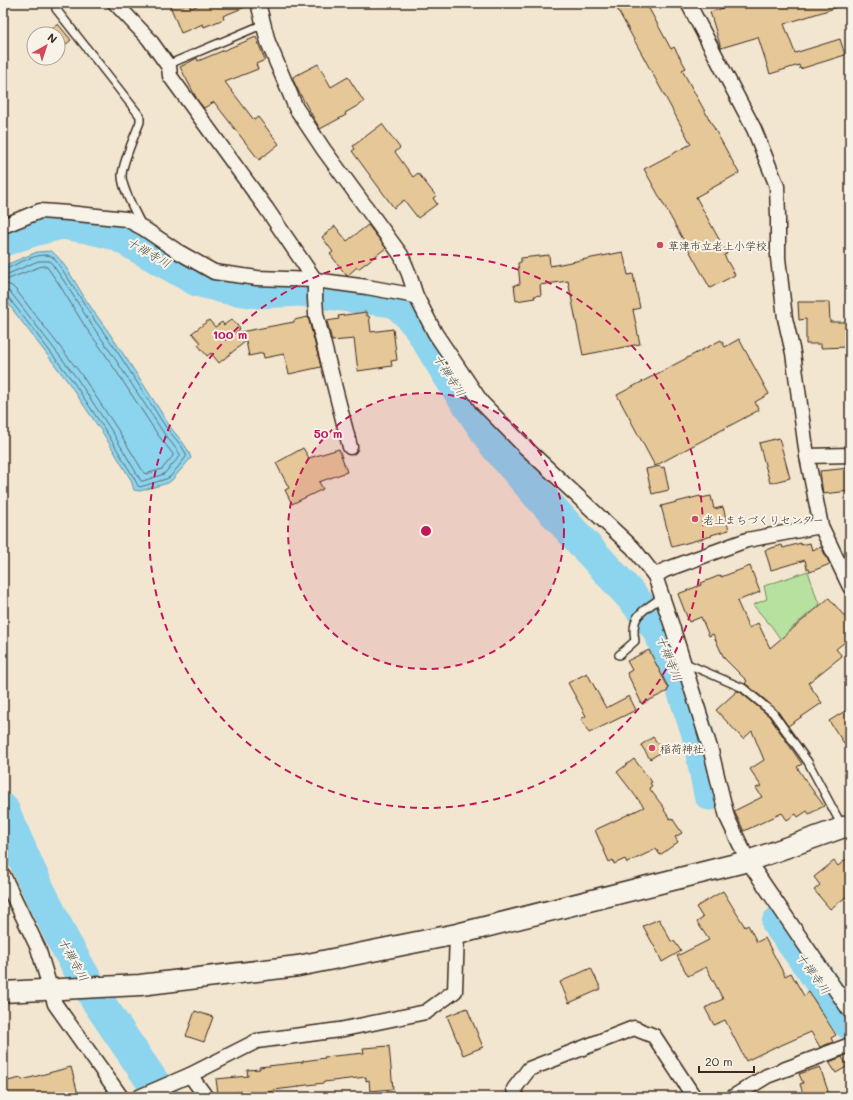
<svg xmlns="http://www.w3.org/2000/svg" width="853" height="1100" viewBox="0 0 853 1100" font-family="Mali,'Klee One',sans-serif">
  <rect width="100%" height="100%" fill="#f2e6d0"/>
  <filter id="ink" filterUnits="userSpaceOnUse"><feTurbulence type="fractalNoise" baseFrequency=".025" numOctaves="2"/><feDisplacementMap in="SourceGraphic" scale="8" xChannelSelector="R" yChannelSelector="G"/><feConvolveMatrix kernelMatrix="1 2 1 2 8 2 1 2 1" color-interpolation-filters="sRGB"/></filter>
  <g filter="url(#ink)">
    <path fill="#b6e19f" stroke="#78865e" d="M808 571 817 599 820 604 787 632 792 643 786 647 772 627 753 605 767 599 764 586Z"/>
    <path fill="#8dd4ee" stroke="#6c909b" d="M51 251C62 257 80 291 88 303 97 317 107 329 116 343 134 370 152 397 169 425 176 436 187 444 191 458L172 480 168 483 140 491 134 490 131 480 106 438 68 382 3 297V266L37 252Z"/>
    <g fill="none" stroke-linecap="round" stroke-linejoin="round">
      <g stroke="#5c6e71" stroke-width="1">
        <path d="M45 266 47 267 59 284 86 328 103 351 158 435 173 454V456L162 469 146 474 144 473 118 430 81 374 16 290 12 286 5 283 6 280 39 267Z"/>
        <path d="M3 269H6C17 264 41 250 53 257L68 278 95 321 113 345 167 429 181 445 186 454V457L170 477 166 479 140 487 138 486 134 478 109 436 72 380 8 297 3 295"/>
        <path d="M3 274H8L38 261H50L64 281 91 324 108 348 163 432 180 454V456L164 474 143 481H141L113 433 76 377 12 294 8 291 3 290"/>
      </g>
      <g stroke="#8dd4ee" stroke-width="33">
        <path d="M3 240 33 230 62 223 87 227 116 234 197 280 228 288 257 292 301 290 395 301 408 313 419 326 450 377 497 447 535 491 633 598 659 630 678 675 698 734 710 794"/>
        <path d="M3 810 31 874 63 940 97 1000 163 1097"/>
        <path d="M778 923 812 969 850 1024"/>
      </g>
    </g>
    <g fill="#e5c798" stroke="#3b2a1e">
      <path d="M169 3H189L191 8 205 3H250V5L223 16 224 19 204 27 203 24 181 33Z"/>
      <path d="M614 3H646L671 49 674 47 686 68 682 70 739 173 696 197 727 254 724 255 735 275 710 288 644 169 691 144Z"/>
      <path d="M739 3H840L841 6 784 24 795 53 840 39 845 55 800 69 799 65 770 74 758 37 721 48 710 12Z"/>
      <path d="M58 24 71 40 58 51V34H45Z"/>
      <path d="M256 37 265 60 256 64 258 69 225 82 254 120 258 117 279 144 259 160 214 102 204 108 198 101 180 67 197 58 198 61Z"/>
      <path d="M318 64 331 87 348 77 364 102 345 113 346 115 320 129 300 94 293 80V77Z"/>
      <path d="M382 124 400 148 395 152 413 177 418 173 436 196 433 198 437 204 418 218 404 200 394 208 352 151 355 149 353 146Z"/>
      <path d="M368 225 386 248 358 269 357 267 347 276 330 254 333 252 322 237 335 226 347 241Z"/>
      <path d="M623 252 628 275 633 274 640 308 633 310 640 344 583 355 568 281 540 285 541 295 534 296 535 298 516 301 514 285 520 284 518 263 521 262V258L549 255 550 266Z"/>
      <path d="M798 302H829L830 322H850V343H847V347L821 348V344H806V319L799 320Z"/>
      <path d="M366 312 367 316H369L371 332 393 329 397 360 391 361 392 366 358 371 354 339 332 341 327 321 339 319 338 316Z"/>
      <path d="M308 317 321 367 289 374 284 354 264 358 263 353 249 356 246 341 219 363 211 353 207 356 198 345 201 343 192 333 209 320 215 327 222 322 224 325 232 319 240 329 235 333 294 322V320Z"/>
      <path d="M739 339 769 394 755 402 759 410 655 466 617 395 721 340 725 347Z"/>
      <path d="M779 438 790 478 770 483 759 443Z"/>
      <path d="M303 448 309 458 339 449 347 472 319 482 323 489 292 504 285 490 289 488 276 463Z"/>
      <path d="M660 466 661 468 664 467 669 490 652 494 646 469Z"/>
      <path d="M850 468V491L823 494 820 471Z"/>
      <path d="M700 496 701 498 711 496 714 509 723 507 729 530 711 535 712 536 672 547 661 506Z"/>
      <path d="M801 543V545L810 543 812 550 821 547 830 564 810 572 809 569H807L805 560 771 570 765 550 782 545 783 548Z"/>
      <path d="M750 566 760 592 737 601 749 628 758 623 770 648 829 598 850 623V638L836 649 842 656 808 683 822 703 788 726 776 709 745 683 747 681 724 658 713 634 709 636 701 617 689 622 678 594 701 585V583L721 575V577Z"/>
      <path d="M649 650 669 689 667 690 668 691 642 704 627 673 632 670 627 661Z"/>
      <path d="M587 673 606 708 629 696 636 710 589 733 581 719 586 716 568 683Z"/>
      <path d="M737 691 740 692 769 716 802 764 797 767 806 781 824 806 809 814 807 811 798 817 796 814 787 820 782 813 744 831 734 811 762 797 756 788 761 786 750 769 764 760 752 731 743 739 716 710Z"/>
      <path d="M850 708V752L829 721Z"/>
      <path d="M653 737 663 751 650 759 641 745Z"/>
      <path d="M634 759 652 782 650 783 652 786 649 788 665 809 664 810 670 819 672 818 682 833 675 837 678 842 660 855 656 849 627 863 625 859 614 864 613 860 609 862 595 830 644 807 617 772Z"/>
      <path d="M850 856V894L830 909 814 890 820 885 814 877 834 861 838 866Z"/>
      <path d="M723 891 745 927 748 925 757 942 765 938 785 976 791 973 804 996 809 992 836 1035 831 1038 833 1042 820 1047 811 1032 777 1047V1046L746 1061 725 1020 714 1025 705 1008 723 999 706 967 688 976 677 956 709 940 697 922 703 918 696 907Z"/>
      <path d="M659 919 671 941 675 942 681 951 662 962 658 953 643 926Z"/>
      <path d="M591 968 601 989 569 1003 560 982Z"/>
      <path d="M467 1008 483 1047 463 1055 447 1016Z"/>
      <path d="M195 1011 213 1017 204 1042 186 1036Z"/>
      <path d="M389 1046 393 1089 370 1091 369 1080 366 1081V1077L324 1082V1083L299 1086V1087L274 1090V1091L250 1094 249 1091 218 1094 216 1079 248 1076 247 1070 260 1069 259 1067 303 1062V1061L325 1058 324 1057 364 1053 363 1048Z"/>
      <path d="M842 1057 848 1066 836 1073 829 1062Z"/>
      <path d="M71 1067 78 1094 69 1097H3V1082L21 1078 22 1080Z"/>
      <path d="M820 1067 830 1097H804L800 1084 803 1083 799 1074Z"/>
    </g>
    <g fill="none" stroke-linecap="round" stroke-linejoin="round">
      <g stroke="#3b2a1e" stroke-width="10">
        <g id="lane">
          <path d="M56 9 140 116V122C135 135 122 163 122 176 122 189 136 213 142 226"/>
          <path d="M167 65 264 24"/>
          <path d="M619 655 635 641C630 614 643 611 662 597"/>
          <path d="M683 662 743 688 773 713 808 762 842 826"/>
        </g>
      </g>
      <g stroke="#3b2a1e" stroke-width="17">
        <g id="street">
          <path d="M115 3 149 39 169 67 170 76 266 208 315 280V298L316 314 350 447"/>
          <path d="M258 3 268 42 296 108 324 150 401 255 409 274 416 296 435 333 482 403 526 448 633 548 655 576 672 626 711 751 727 817 748 861 850 1011"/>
          <path d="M688 3 754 129 777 186 778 217V258L785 318 793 353 807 456 821 526 850 587"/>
          <path d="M3 226 40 211 68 213 126 219 143 228 177 251 214 272 257 278 315 280 367 287 416 296"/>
          <path d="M807 456 850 455"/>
          <path d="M655 576 665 570 747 540 821 526"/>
          <path d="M3 875 38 948 55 1004 121 1097"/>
          <path d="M190 1075 206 1097"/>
          <path d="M139 1097 190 1075 257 1041 339 1030 426 1012 455 991 457 934"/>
          <path d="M516 1097 514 1089 529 1069 634 1028 654 1036 694 1097"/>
          <path d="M733 1097 767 1076 850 1045"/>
        </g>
      </g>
      <g stroke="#3b2a1e" stroke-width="23">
        <path id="secondary" d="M3 992 140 985 298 966 457 934 748 861 850 825"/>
      </g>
      <use href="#lane" stroke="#f7f3e8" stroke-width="7"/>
      <use href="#street" stroke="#f7f3e8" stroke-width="14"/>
      <use href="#secondary" stroke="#f7f3e8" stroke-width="20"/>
    </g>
  </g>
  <circle cx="426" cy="531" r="138" fill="#c2185b" fill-opacity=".12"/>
  <g fill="none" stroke="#c2185b" stroke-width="2" stroke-dasharray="7 5">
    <circle cx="426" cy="531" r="138"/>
    <circle cx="426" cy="531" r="277"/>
  </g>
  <g fill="#d1495b" stroke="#f7f3e8" stroke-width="1.5">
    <circle cx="660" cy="245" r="4"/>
    <circle cx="695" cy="519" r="4"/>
    <circle cx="652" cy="748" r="4"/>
  </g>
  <g text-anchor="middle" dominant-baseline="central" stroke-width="4" stroke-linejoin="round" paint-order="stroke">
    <g font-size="11" fill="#3b2a1e" stroke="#f7f3e8" text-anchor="start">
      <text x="668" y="245">草津市立老上小学校</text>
      <text x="703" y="519">老上まちづくりセンター</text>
      <text x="660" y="748">稲荷神社</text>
    </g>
    <g font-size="12" font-style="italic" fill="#505452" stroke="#f7f3e8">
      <text transform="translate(149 252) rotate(30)">十禅寺川</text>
      <text transform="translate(450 375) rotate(57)">十禅寺川</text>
      <text transform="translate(670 658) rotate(68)">十禅寺川</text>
      <text transform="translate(74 959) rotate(61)">十禅寺川</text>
      <text transform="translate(814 973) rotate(54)">十禅寺川</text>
    </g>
  </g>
  <circle cx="426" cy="531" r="6" fill="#c2185b" stroke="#f7f3e8" stroke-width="2"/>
  <g font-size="12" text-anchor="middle" font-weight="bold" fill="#c2185b" stroke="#f7f3e8" stroke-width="4" stroke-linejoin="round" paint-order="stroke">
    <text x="230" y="339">100 m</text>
    <text x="328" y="438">50 m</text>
  </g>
  <rect width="853" height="1100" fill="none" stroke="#f7f3e8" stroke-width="16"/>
  <rect x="8" y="8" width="837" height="1084" fill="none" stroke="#3b2a1e" stroke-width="1.5" filter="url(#ink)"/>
  <g transform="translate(46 46) rotate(39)"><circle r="19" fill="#f7f3e8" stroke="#aca397"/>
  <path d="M0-3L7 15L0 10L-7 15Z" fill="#d1495b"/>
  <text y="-6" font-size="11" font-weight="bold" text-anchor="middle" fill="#3b2a1e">N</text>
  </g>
  <path d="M699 1066v6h55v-6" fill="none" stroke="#3b2a1e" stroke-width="2"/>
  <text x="705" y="1066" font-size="12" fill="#3b2a1e" stroke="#f7f3e8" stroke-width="3" paint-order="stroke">20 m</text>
</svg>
